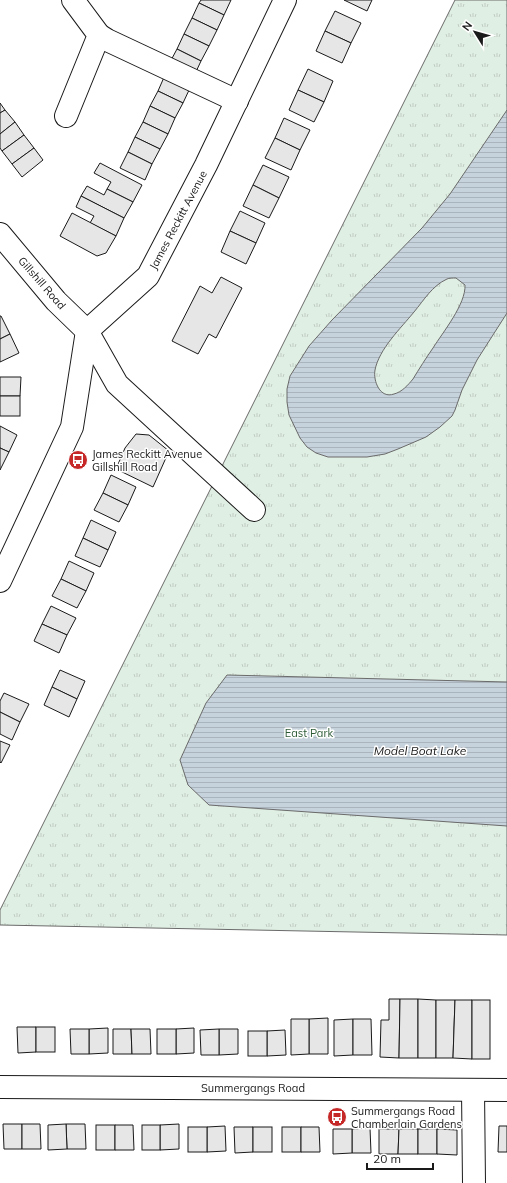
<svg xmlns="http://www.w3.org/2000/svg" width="507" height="1183" viewBox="0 0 507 1183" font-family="Mulish,sans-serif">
  <defs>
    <pattern id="grass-tufts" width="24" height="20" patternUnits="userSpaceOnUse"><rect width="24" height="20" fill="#e0efe3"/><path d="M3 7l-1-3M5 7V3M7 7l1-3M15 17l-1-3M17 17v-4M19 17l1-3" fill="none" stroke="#c0ccc2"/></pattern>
    <pattern id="water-rules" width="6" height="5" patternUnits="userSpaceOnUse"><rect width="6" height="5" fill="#c6d2dc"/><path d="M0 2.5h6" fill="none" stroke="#aab4bc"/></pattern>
  </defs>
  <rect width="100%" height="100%" fill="#fff"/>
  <path fill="url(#grass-tufts)" stroke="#6a6a6a" d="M455 0H507V935L0 925V910Z"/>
  <g fill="url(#water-rules)" stroke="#6a6a6a" fill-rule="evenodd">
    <path d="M507 110V313L477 360 462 390 455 410 452 416 440 427 426 437 398 449 385 454 367 457H328L316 453 307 447 300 438 289 415 287 402V389L290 376 309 346 332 320 422 228 450 194ZM456 278 465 285C466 304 443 332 433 348 426 358 419 369 413 379 408 385 402 392 394 394 380 399 373 381 375 370 379 349 401 328 414 312 424 300 432 286 447 279 449 278 453 278 456 278Z"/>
    <path d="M227 675 507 682V826L209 805 188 785 180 760 206 703Z"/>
  </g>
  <g fill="#e6e6e6" stroke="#1a1a1a">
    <path d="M201 0H231L224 15 199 3Z"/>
    <path d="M344 0H372L367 11Z"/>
    <path d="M199 3 224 15 217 30 192 18Z"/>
    <path d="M335 11 361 23 351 43 325 31Z"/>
    <path d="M192 18 217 30 209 46 184 34Z"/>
    <path d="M325 31 351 43 342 63 316 51Z"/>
    <path d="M184 34 209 46 201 61 177 49Z"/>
    <path d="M177 49 201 61 194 76 169 64Z"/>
    <path d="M308 69 333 81 324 102 298 90Z"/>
    <path d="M165 75 190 88 183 103 158 91Z"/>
    <path d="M298 90 324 102 314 122 289 110Z"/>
    <path d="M158 91 183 103 175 118 150 106Z"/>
    <path d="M0 103 5 110 0 113Z"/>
    <path d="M150 106 175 118 168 134 143 122Z"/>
    <path d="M5 110 15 122 0 134V113Z"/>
    <path d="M284 118 310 130 300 150 275 138Z"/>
    <path d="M15 122 24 135 2 151 0 148V134Z"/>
    <path d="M143 122 168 134 160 149 135 137Z"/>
    <path d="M24 135 34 148 12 164 2 151Z"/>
    <path d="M135 137 160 149 152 164 128 152Z"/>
    <path d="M275 138 300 150 291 170 265 158Z"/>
    <path d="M34 148 43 160 22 177 12 164Z"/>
    <path d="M128 152 152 164 145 180 120 168Z"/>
    <path d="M100 163 142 185 133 202 107 189 111 182 94 173Z"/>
    <path d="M263 165 289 177 279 198 253 185Z"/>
    <path d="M253 185 279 198 269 218 243 206Z"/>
    <path d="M87 186 104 195 107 189 133 202 124 218 81 196Z"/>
    <path d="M81 196 124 218 116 236 90 223 94 216 76 207Z"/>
    <path d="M240 211 265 223 256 243 230 231Z"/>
    <path d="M72 213 116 236 106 253 97 256 60 236Z"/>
    <path d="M230 231 256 243 246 264 221 252Z"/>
    <path d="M221 277 242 288 216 338 209 334 198 354 172 341 200 286 212 293Z"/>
    <path d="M0 316H1L10 334 0 339Z"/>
    <path d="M10 334 19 353 0 362V339Z"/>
    <path d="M0 377H21L20 396H0Z"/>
    <rect x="0" y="396" width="20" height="20"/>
    <path d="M0 426 17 435 9 452 0 448Z"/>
    <path d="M136 434 149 435 169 451 153 487 116 469 125 448Z"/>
    <path d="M0 448 9 452 0 470Z"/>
    <path d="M111 475 136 487 128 505 103 493Z"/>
    <path d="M103 493 128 505 119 522 94 510Z"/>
    <path d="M91 520 116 532 108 550 83 538Z"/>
    <path d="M83 538 108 550 100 567 75 556Z"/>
    <path d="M69 561 94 573 86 591 61 579Z"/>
    <path d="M61 579 86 591 77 608 52 596Z"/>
    <path d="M51 606 76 618 67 635 42 624Z"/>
    <path d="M42 624 67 635 59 653 34 641Z"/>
    <path d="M60 670 85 681 77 699 52 687Z"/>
    <path d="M52 687 77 699 69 717 44 705Z"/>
    <path d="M4 693 29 704 20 722 0 712V701Z"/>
    <path d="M0 712 20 722 12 740 0 734Z"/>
    <path d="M0 741 10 745 1 763 0 762Z"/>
    <path d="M389 999H400L399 1058 380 1057 381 1020H389Z"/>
    <path d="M400 999H418V1058H399Z"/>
    <path d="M418 999 436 1000V1058H418Z"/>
    <path d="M436 1000H455L453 1058H436Z"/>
    <path d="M455 1000H472V1059L453 1058Z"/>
    <rect x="472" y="1000" width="18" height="59"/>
    <path d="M328 1018V1054H309V1019Z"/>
    <path d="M291 1019H309V1054L291 1055Z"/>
    <path d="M353 1019V1055L334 1056V1020Z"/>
    <path d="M353 1019H371L372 1055H353Z"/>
    <path d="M17 1027H36V1052L18 1053Z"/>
    <rect x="36" y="1027" width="19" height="25"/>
    <path d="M108 1028V1053L89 1054V1029Z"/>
    <path d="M194 1028V1053L176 1054V1029Z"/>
    <path d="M70 1029H89V1054H71Z"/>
    <path d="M113 1029H131L132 1054H113Z"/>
    <path d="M131 1029H150L151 1054H132Z"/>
    <rect x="157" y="1029" width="19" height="25"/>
    <path d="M219 1029H238V1054L219 1055Z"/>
    <path d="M219 1029V1055H201L200 1030Z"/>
    <path d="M285 1030 286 1055 267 1056V1031Z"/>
    <rect x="248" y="1031" width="19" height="25"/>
    <path d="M3 1124H22V1149H4Z"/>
    <path d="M22 1124H40L41 1149H22Z"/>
    <path d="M66 1124H85L86 1149H67Z"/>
    <path d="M66 1124 67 1149 48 1150V1125Z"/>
    <path d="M179 1124V1149L160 1150V1125Z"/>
    <rect x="96" y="1125" width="19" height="25"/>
    <path d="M115 1125H133L134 1150H115Z"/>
    <rect x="142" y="1125" width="18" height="25"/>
    <path d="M225 1126 226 1151 207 1152V1127Z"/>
    <path d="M499 1126H507V1152H498Z"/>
    <rect x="188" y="1127" width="19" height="25"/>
    <path d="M234 1127H253V1152L235 1153Z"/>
    <rect x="253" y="1127" width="19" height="25"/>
    <rect x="282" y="1127" width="19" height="25"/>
    <path d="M301 1127H319L320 1152H301Z"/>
    <path d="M370 1128 371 1153H352V1129Z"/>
    <path d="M333 1129H352V1153L333 1154Z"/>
    <path d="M379 1129H399L398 1154H379Z"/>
    <path d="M399 1129H418V1154H398Z"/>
    <rect x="418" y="1129" width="19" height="25"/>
    <path d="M437 1129 457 1130V1155L437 1154Z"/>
  </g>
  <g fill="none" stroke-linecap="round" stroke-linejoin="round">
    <g stroke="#1a1a1a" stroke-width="24">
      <g id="minor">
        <path d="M99 35 107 40 237 101"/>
        <path d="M66 116 99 35 73 0"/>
        <path d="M0 234 56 301 87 331 117 384 254 510"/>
        <path d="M0 581 72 427 87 331 148 276 206 165 285 0"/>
        <path d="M0 1087 507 1090"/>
        <path d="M473 1090 474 1183"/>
      </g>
    </g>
    <use href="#minor" stroke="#fff" stroke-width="22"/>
  </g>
  <defs>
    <g id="bus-disc" transform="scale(1)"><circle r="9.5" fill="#c62828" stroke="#fff"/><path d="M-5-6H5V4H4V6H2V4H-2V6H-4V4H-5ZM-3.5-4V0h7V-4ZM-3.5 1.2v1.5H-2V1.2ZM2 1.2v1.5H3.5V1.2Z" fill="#fff"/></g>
  </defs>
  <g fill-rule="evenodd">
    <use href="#bus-disc" x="78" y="460"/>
    <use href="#bus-disc" x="337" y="1117"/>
  </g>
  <g text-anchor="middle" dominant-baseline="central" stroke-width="3" stroke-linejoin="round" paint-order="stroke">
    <g font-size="11" fill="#1a1a1a" stroke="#fff">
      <text transform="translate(178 220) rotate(-62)">James Reckitt Avenue</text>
      <text transform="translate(42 283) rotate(49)">Gillshill Road</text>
      <text x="253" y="1088">Summergangs Road</text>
    </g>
    <g font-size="11" fill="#1a1a1a" stroke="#fff" text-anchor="start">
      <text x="92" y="454">James Reckitt Avenue<tspan x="92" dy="13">Gillshill Road</tspan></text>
      <text x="351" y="1111">Summergangs Road<tspan x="351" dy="13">Chamberlain Gardens</tspan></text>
    </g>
    <g font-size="11" fill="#2b5a34" stroke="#fff">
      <text x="309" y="733">East Park</text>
    </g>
    <g font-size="12" font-style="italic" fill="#1a1a1a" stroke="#fff">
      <text x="420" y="750">Model Boat Lake</text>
    </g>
  </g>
  <g transform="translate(475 32) rotate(307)" stroke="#ffffff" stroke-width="3" paint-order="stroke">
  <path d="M0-3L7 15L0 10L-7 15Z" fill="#1a1a1a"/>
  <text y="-6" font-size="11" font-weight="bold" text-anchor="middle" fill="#1a1a1a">N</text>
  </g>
  <path d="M367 1163v6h66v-6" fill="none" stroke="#1a1a1a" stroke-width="2"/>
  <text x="373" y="1163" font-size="12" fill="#1a1a1a" stroke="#ffffff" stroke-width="3" paint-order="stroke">20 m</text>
</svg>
